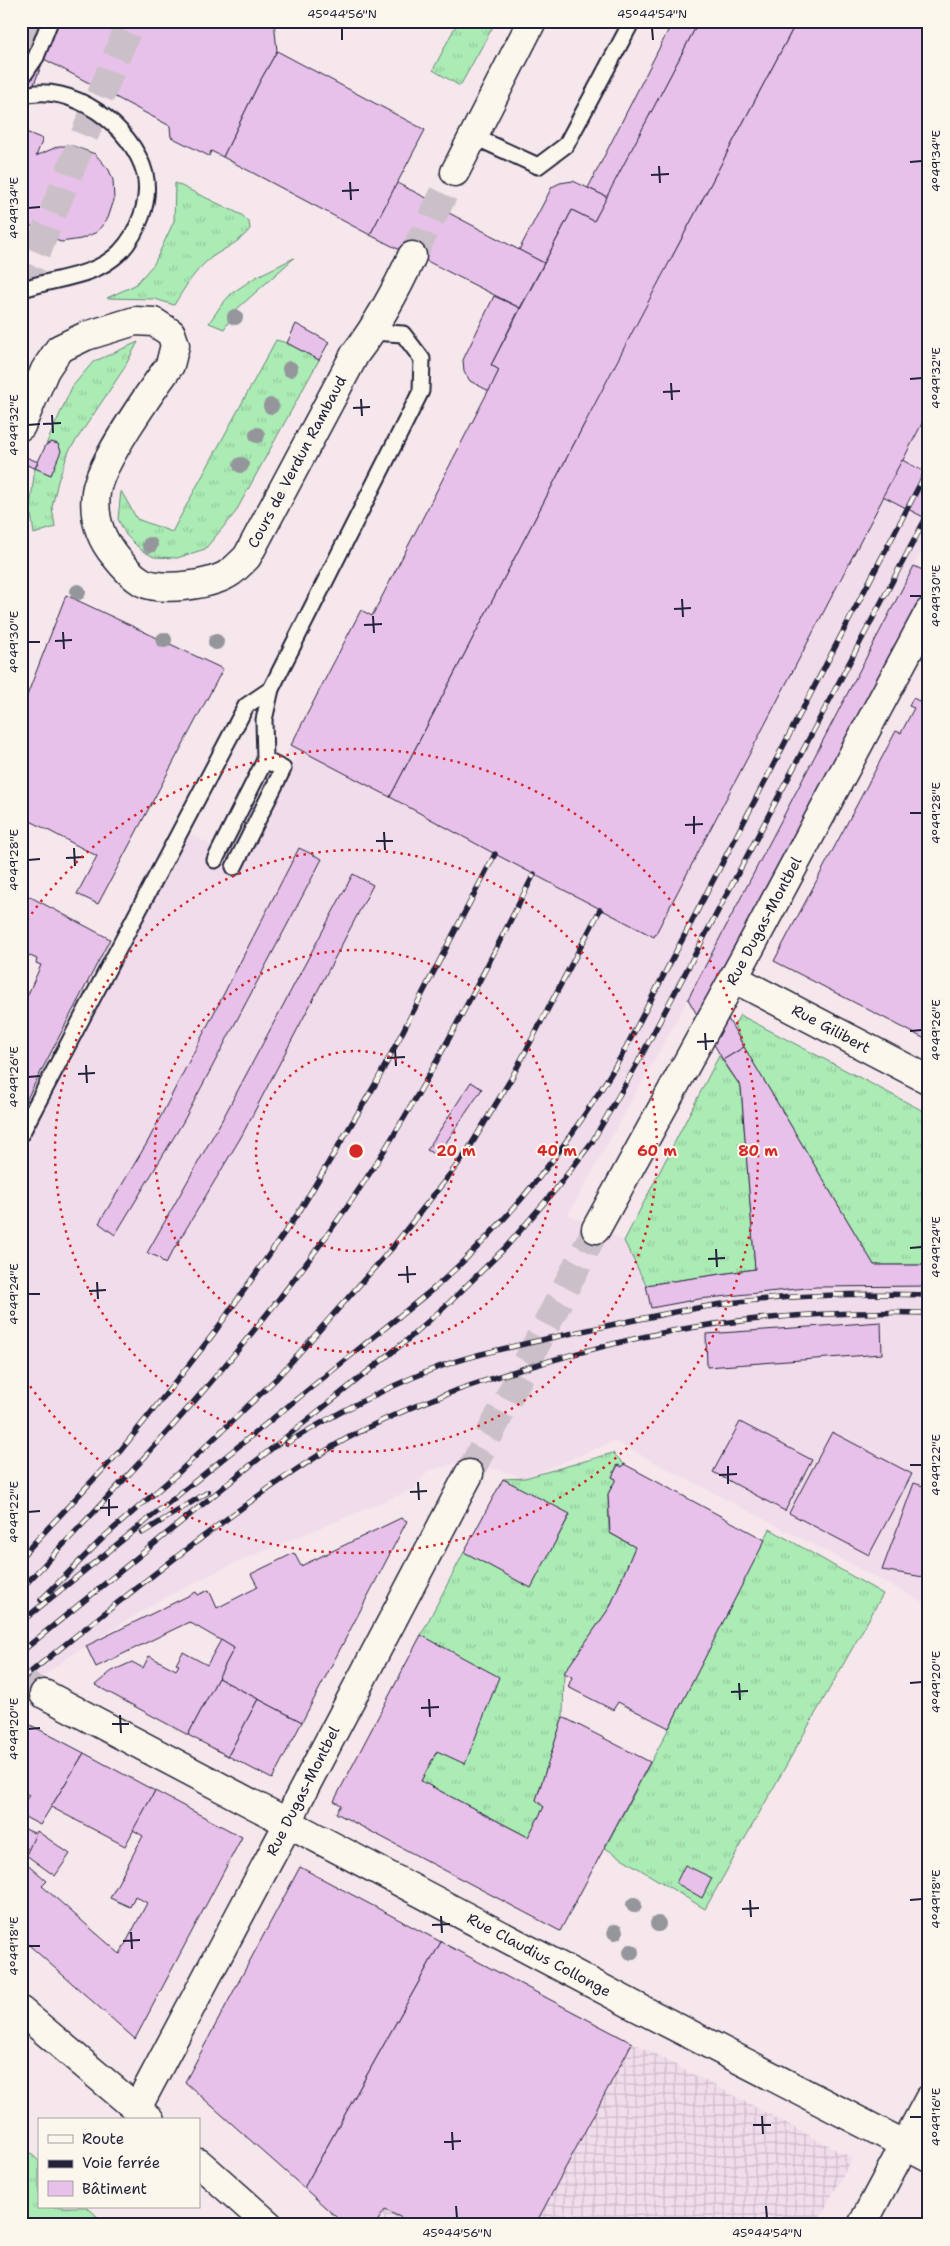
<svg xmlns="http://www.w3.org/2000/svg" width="950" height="2246" viewBox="0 0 950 2246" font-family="'Shantell Sans',sans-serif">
  <defs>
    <pattern id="industrial-grid" width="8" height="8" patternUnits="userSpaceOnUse" patternTransform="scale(1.25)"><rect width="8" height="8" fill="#f1dceb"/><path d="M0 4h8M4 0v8" fill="none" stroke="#cebcca"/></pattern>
    <pattern id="grass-tufts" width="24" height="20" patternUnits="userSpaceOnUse" patternTransform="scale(1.25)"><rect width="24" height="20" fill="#abebb4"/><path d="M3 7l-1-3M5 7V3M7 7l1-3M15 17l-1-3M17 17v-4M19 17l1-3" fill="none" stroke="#93c99c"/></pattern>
  </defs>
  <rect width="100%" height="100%" fill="#f5e7eb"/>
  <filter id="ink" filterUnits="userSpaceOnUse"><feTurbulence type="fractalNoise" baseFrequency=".02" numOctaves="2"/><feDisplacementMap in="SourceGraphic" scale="10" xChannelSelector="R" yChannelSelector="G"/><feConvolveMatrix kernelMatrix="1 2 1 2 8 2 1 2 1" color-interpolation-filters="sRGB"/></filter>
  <g filter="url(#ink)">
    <path fill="#f1dceb" d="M929 21V533L914 566 688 999 568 1215 624 1241 740 1015 929 1114V1605L614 1441 525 1478 500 1470 456 1463 428 1471 414 1489 232 1564 155 1603 67 1658 21 1693V1152L189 833 243 863 295 758 287 753 291 746 342 771Z"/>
    <path fill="url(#industrial-grid)" d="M300 1867 852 2158 816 2225H345L185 2082Z"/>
    <g fill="url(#grass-tufts)" stroke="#668678">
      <path d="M458 21H496L460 86 433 70Z"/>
      <path d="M175 183 242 215 249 222 250 229C240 242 225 248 212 257 195 270 185 287 174 305L155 299 107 298 135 285 154 264 174 221Z"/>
      <path d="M294 258 237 309 224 329 209 323 222 304 232 293 256 277Z"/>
      <path d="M276 340 287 343 319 360 235 513 205 549 177 558 154 557 141 550 126 535 118 519 121 491 137 519 172 532Z"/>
      <path d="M138 342 123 370 69 451 58 481 52 507 55 527 34 534 30 507 35 468 51 475 60 449C58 442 49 440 45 447L72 387 93 362Z"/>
      <path d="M740 1015 929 1114V1265H874L744 1047 734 1025Z"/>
      <path d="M719 1056 741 1087 755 1269 646 1285 624 1241Z"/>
      <path d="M613 1453 624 1464 622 1467 617 1465 612 1477 616 1479 608 1494 609 1533 635 1547 610 1607 564 1673 563 1717 536 1800 544 1807 528 1837 421 1781 437 1751 421 1635 464 1552 531 1587 570 1515 503 1479 525 1478Z"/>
      <path d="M770 1529 883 1594 705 1909 605 1848 669 1728Z"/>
      <path d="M28 2151 39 2161V2207H87L101 2220V2225H21Z"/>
    </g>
    <g fill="#e8c1ea" stroke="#22223b">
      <path d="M21 21H59L21 117Z"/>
      <path d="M59 21H274L277 51 259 83 223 157 211 151 209 156 171 137 170 126 44 59Z"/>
      <path d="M673 21H699L607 197 588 188Z"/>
      <path d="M699 21H797L671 259 825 338 740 502 586 421 390 797 291 745 361 610 372 616 499 370 491 365 572 210 594 221Z"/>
      <path d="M797 21H929V410L654 937 495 854 390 797 636 325Z"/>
      <path d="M277 51 425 130 370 235 223 157 259 83Z"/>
      <path d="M21 130 43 139 36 156 59 146H73L95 154 109 170 113 180 114 200 108 218 97 232 81 239 61 242 41 235 27 222 21 210Z"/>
      <path d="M573 181 607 197 594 221 572 210 544 263 519 250 552 187 560 183Z"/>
      <path d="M397 183 450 210 449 213 544 263 520 308 425 260 424 262 370 235Z"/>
      <path d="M494 296 520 308 491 365 499 370 489 391 470 381 464 371 463 360Z"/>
      <path d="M296 324 329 342 319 360 287 343Z"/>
      <path d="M51 442 58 444 61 451 51 475 35 468 46 445Z"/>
      <path d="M21 455 38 462 35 468 21 463Z"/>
      <path d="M902 460 929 474V520L883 496Z"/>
      <path d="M929 522V538L922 535Z"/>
      <path d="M914 566 929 573V585L714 994 744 1047 723 1060 688 999Z"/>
      <path d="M66 595 223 669 98 904 77 894 97 856 21 816V711Z"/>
      <path d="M913 698 929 706V1041L774 961 896 731 901 733 914 708 909 706Z"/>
      <path d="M299 848 322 859 183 1122 115 1235 99 1223 147 1143Z"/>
      <path d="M353 874 373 885 241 1137 165 1264 158 1257 147 1253 222 1120Z"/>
      <path d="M21 892 110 939 21 1110V1010L41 965 36 963 37 959 21 952Z"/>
      <path d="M744 1047 874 1265H929V1286L816 1287 699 1299 651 1308 646 1285 755 1269 741 1087 723 1060Z"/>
      <path d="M471 1082 482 1089 437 1156 427 1150Z"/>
      <path d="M881 1322 882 1354 707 1367 706 1334Z"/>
      <path d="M740 1422 812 1460 785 1511 713 1472Z"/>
      <path d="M832 1432 912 1474 869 1555 789 1513Z"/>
      <path d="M624 1464 765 1540 669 1728 618 1702 613 1710 568 1687 572 1677 564 1673 610 1607 635 1547 610 1533 608 1494 616 1479 612 1477 618 1465 622 1467Z"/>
      <path d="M503 1479 570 1514 531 1588 464 1552Z"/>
      <path d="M914 1483 929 1488V1578L882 1570Z"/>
      <path d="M401 1518 407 1521 302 1722 218 1678 234 1648 189 1622 96 1667 86 1646 196 1592 198 1595 209 1590 217 1608 258 1587 251 1574 294 1553 301 1566Z"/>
      <path d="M421 1635 499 1677 465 1764 437 1751 421 1781 528 1837 544 1807 536 1800 563 1717 650 1762 560 1931 336 1813 341 1805 334 1801Z"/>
      <path d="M221 1640 234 1648 188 1735 95 1685 112 1671 132 1662 143 1668 149 1656 176 1670 179 1665 176 1664 183 1652 207 1665Z"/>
      <path d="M218 1678 258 1699 228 1756 188 1735Z"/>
      <path d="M258 1699 302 1722 272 1779 228 1756Z"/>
      <path d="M21 1720 84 1753 40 1825 21 1815V1808L29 1795 21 1791Z"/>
      <path d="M84 1753 155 1791 125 1846 51 1807Z"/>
      <path d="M155 1791 242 1837 135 2039 21 1938V1864L24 1861 47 1881 42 1886 120 1954 147 1903 135 1896 130 1907 110 1898 143 1836 133 1830Z"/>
      <path d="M21 1827 36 1834 29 1850 21 1843Z"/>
      <path d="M37 1831 70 1854 55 1876 26 1855Z"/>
      <path d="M685 1865 712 1878 702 1898 676 1883Z"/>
      <path d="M300 1867 441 1942 304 2188 185 2082Z"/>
      <path d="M441 1942 632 2043 535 2225H406L404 2219 385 2210 378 2220 384 2225H345L304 2188Z"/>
    </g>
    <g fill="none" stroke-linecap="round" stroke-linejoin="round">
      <g stroke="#cbc0c8" stroke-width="28" stroke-dasharray="28 14" stroke-linecap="butt">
        <path d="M412 256 455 172"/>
        <path d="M469 1474 596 1229"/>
        <path d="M21 1682 44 1694"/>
      </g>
      <g stroke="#cbc0c8" stroke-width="28" stroke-dasharray="28 14" stroke-linecap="butt">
        <path d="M21 47 31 21"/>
        <path d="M21 291 131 21"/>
      </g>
      <g stroke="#22223b" stroke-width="19">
        <g id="service">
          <path d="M473 136 538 166 566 145 632 21"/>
          <path d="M215 860 265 760 264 720 271 689"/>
          <path d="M234 867 283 769 265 760"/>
          <path d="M21 1134 246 706 271 689 421 391 422 359 403 334 372 332"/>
        </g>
      </g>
      <g stroke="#22223b" stroke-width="31">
        <g id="minor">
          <path d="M455 172 532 21"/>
          <path d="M21 426 45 370 59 349 86 336 135 321 154 322 171 333 175 345 170 365C151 391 100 463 96 492 93 516 100 538 115 556 122 565 132 576 142 582 161 592 213 585 231 572 236 568 242 562 247 557L355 354C378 324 396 291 412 256"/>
          <path d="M733 978 929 1080"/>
          <path d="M596 1229 750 948 929 612"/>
          <path d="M44 1694 635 2006 929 2157"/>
          <path d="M137 2108 288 1824 298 1800 469 1474"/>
        </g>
      </g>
      <g stroke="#22223b" stroke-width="31">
        <g id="tertiary">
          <path d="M21 2011 150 2120"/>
          <path d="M199 2163 269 2225"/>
          <path d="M862 2225 929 2099"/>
        </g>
      </g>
      <use href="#service" stroke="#fbf7ec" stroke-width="15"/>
      <use href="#minor" stroke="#fbf7ec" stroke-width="28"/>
      <use href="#tertiary" stroke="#fbf7ec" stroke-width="28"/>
      <g stroke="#22223b" stroke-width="5.5">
        <g id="rail">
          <path d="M287 1443C333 1415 381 1390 431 1370 472 1354 517 1346 559 1336 607 1326 655 1315 703 1307 777 1295 854 1293 929 1295"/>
          <path d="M142 1533 208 1492"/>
          <path d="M21 1557 121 1450 174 1384 214 1333 299 1212 376 1083 495 854"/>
          <path d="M21 1589C138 1467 253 1343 349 1204 421 1100 477 986 534 874"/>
          <path d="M41 1600 105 1536 178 1473 277 1378 392 1248 465 1155 511 1079 600 910"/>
          <path d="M21 1622 438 1285C515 1215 569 1145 622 1055L929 467"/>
          <path d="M21 1652 246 1469 406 1341 450 1302 506 1247 556 1189 592 1142 637 1064 929 512"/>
          <path d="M21 1680C89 1625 158 1570 228 1518 266 1490 305 1462 346 1439 404 1407 466 1386 529 1367 576 1353 624 1340 672 1331 755 1316 844 1311 929 1313"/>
        </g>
      </g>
      <use href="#rail" stroke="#fbf7ec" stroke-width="4" stroke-dasharray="11" stroke-linecap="butt"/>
      <g stroke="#22223b" stroke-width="19" stroke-linecap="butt">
        <g id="service-bridge">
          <path d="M21 79 36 57 50 21"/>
          <path d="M21 96C71 80 133 127 145 174 151 201 138 233 120 252 93 279 54 277 21 290"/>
        </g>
      </g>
      <use href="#service-bridge" stroke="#fbf7ec" stroke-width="15"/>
    </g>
    <g fill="#94969b">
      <circle cx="235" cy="317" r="8"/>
      <circle cx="290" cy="369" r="8"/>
      <circle cx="271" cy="406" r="8"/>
      <circle cx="257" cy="435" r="8"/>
      <circle cx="241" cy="465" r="8"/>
      <circle cx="150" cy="545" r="8"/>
      <circle cx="78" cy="592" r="8"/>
      <circle cx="164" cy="640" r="8"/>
      <circle cx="216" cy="642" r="8"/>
      <circle cx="634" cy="1905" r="8"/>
      <circle cx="658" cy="1924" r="8"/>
      <circle cx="615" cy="1932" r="8"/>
      <circle cx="631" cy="1952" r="8"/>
    </g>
  </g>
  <path fill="none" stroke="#22223b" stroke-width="2" d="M342 28V40M652 28 653 40M910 162 922 161M659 166 660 183M651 175 669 174M350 182 351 200M342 191 359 190M28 208 40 207M910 379 922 378M671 383 672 400M663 392 680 391M361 399 362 416M353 408 370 407M52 415 53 433M43 424 61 423M28 425 40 424M910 596H922M682 599 683 617M674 609 691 608M373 616 374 633M364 625 382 624M63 632 64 649M55 641 72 640M28 642H40M910 813H922M694 816V834M685 825 703 824M384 832 385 850M376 841H393M74 848 75 866M66 858 84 857M28 860 40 859M910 1031 922 1030M705 1033 706 1050M697 1042 714 1041M395 1049 396 1066M387 1058 405 1057M86 1065 87 1083M78 1074 95 1073M28 1077 40 1076M910 1248 922 1247M716 1249 717 1267M708 1259 725 1258M407 1266 408 1283M398 1275 416 1274M97 1282 98 1299M89 1291 106 1290M28 1294H40M910 1465H922M728 1466V1484M719 1475 737 1474M418 1482 419 1500M410 1492 427 1491M109 1499V1516M100 1508 118 1507M28 1512 40 1511M739 1683 740 1700M910 1683 922 1682M731 1692 748 1691M429 1699 430 1717M421 1708 439 1707M120 1715 121 1733M112 1724H129M28 1729 40 1728M750 1900 751 1917M910 1900 922 1899M742 1909 759 1908M441 1916 442 1933M432 1925 450 1924M131 1932 132 1949M123 1941 140 1940M28 1946H40M762 2116 763 2134M910 2117H922M753 2125H771M452 2132 453 2150M444 2142 461 2141M456 2206 457 2218M766 2206 767 2218"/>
  <g fill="none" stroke="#d62828" stroke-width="2.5" stroke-dasharray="2.5 5">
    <circle cx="356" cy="1151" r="100"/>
    <circle cx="356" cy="1151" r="201"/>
    <circle cx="356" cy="1151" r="301"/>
    <path d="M23 926A402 402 0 1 1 23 1376"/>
  </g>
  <g text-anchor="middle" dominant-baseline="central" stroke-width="4" stroke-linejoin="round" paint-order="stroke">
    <g font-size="15" fill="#22223b" stroke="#fbf7ec">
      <text transform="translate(297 462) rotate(-62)">Cours de Verdun Rambaud</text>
      <text transform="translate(764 921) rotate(-62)">Rue Dugas-Montbel</text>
      <text transform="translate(831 1029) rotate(28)">Rue Gilibert</text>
      <text transform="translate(303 1791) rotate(-63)">Rue Dugas-Montbel</text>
      <text transform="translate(539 1955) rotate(28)">Rue Claudius Collonge</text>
    </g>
  </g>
  <circle cx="356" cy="1151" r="8" fill="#d62828" stroke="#fbf7ec" stroke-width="2.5"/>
  <g font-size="15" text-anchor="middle" font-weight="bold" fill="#d62828" stroke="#fbf7ec" stroke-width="4" stroke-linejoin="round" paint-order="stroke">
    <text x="456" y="1156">20 m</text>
    <text x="557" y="1156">40 m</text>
    <text x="657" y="1156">60 m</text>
    <text x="758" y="1156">80 m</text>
  </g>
  <rect width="950" height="2246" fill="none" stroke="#fbf7ec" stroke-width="55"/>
  <rect x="38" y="2118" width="162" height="90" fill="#fbf7ec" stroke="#a4a2a5"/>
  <rect x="48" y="2135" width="25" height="8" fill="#fbf7ec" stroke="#a4a2a5"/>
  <text x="82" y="2144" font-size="15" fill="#22223b">Route</text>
  <rect x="48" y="2160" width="25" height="8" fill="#22223b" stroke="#a4a2a5"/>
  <text x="82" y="2168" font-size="15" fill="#22223b">Voie ferrée</text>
  <rect x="48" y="2181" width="25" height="15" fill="#e8c1ea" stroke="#a4a2a5"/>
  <text x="82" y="2194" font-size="15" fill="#22223b">Bâtiment</text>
  <rect x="28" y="28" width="894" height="2190" fill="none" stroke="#22223b" stroke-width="2"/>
  <g font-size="12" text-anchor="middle" fill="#22223b">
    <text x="342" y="18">45°44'56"N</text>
    <text x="652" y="18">45°44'54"N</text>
    <text transform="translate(936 161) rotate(-90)" y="4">4°49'34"E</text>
    <text transform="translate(14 208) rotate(-90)" y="4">4°49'34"E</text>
    <text transform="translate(936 378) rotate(-90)" y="4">4°49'32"E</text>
    <text transform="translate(14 425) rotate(-90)" y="4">4°49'32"E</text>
    <text transform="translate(936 596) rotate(-90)" y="4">4°49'30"E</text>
    <text transform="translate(14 642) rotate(-90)" y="4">4°49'30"E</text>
    <text transform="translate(936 813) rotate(-90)" y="4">4°49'28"E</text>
    <text transform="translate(14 860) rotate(-90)" y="4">4°49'28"E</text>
    <text transform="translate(936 1030) rotate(-90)" y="4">4°49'26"E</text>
    <text transform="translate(14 1077) rotate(-90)" y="4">4°49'26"E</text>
    <text transform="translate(936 1247) rotate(-90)" y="4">4°49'24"E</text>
    <text transform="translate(14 1294) rotate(-90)" y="4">4°49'24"E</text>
    <text transform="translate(936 1465) rotate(-90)" y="4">4°49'22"E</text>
    <text transform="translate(14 1512) rotate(-90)" y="4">4°49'22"E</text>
    <text transform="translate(936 1682) rotate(-90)" y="4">4°49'20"E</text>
    <text transform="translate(14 1729) rotate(-90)" y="4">4°49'20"E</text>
    <text transform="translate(936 1899) rotate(-90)" y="4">4°49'18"E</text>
    <text transform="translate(14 1946) rotate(-90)" y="4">4°49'18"E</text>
    <text transform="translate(936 2117) rotate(-90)" y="4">4°49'16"E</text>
    <text x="457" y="2237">45°44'56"N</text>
    <text x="767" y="2237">45°44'54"N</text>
  </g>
</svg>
